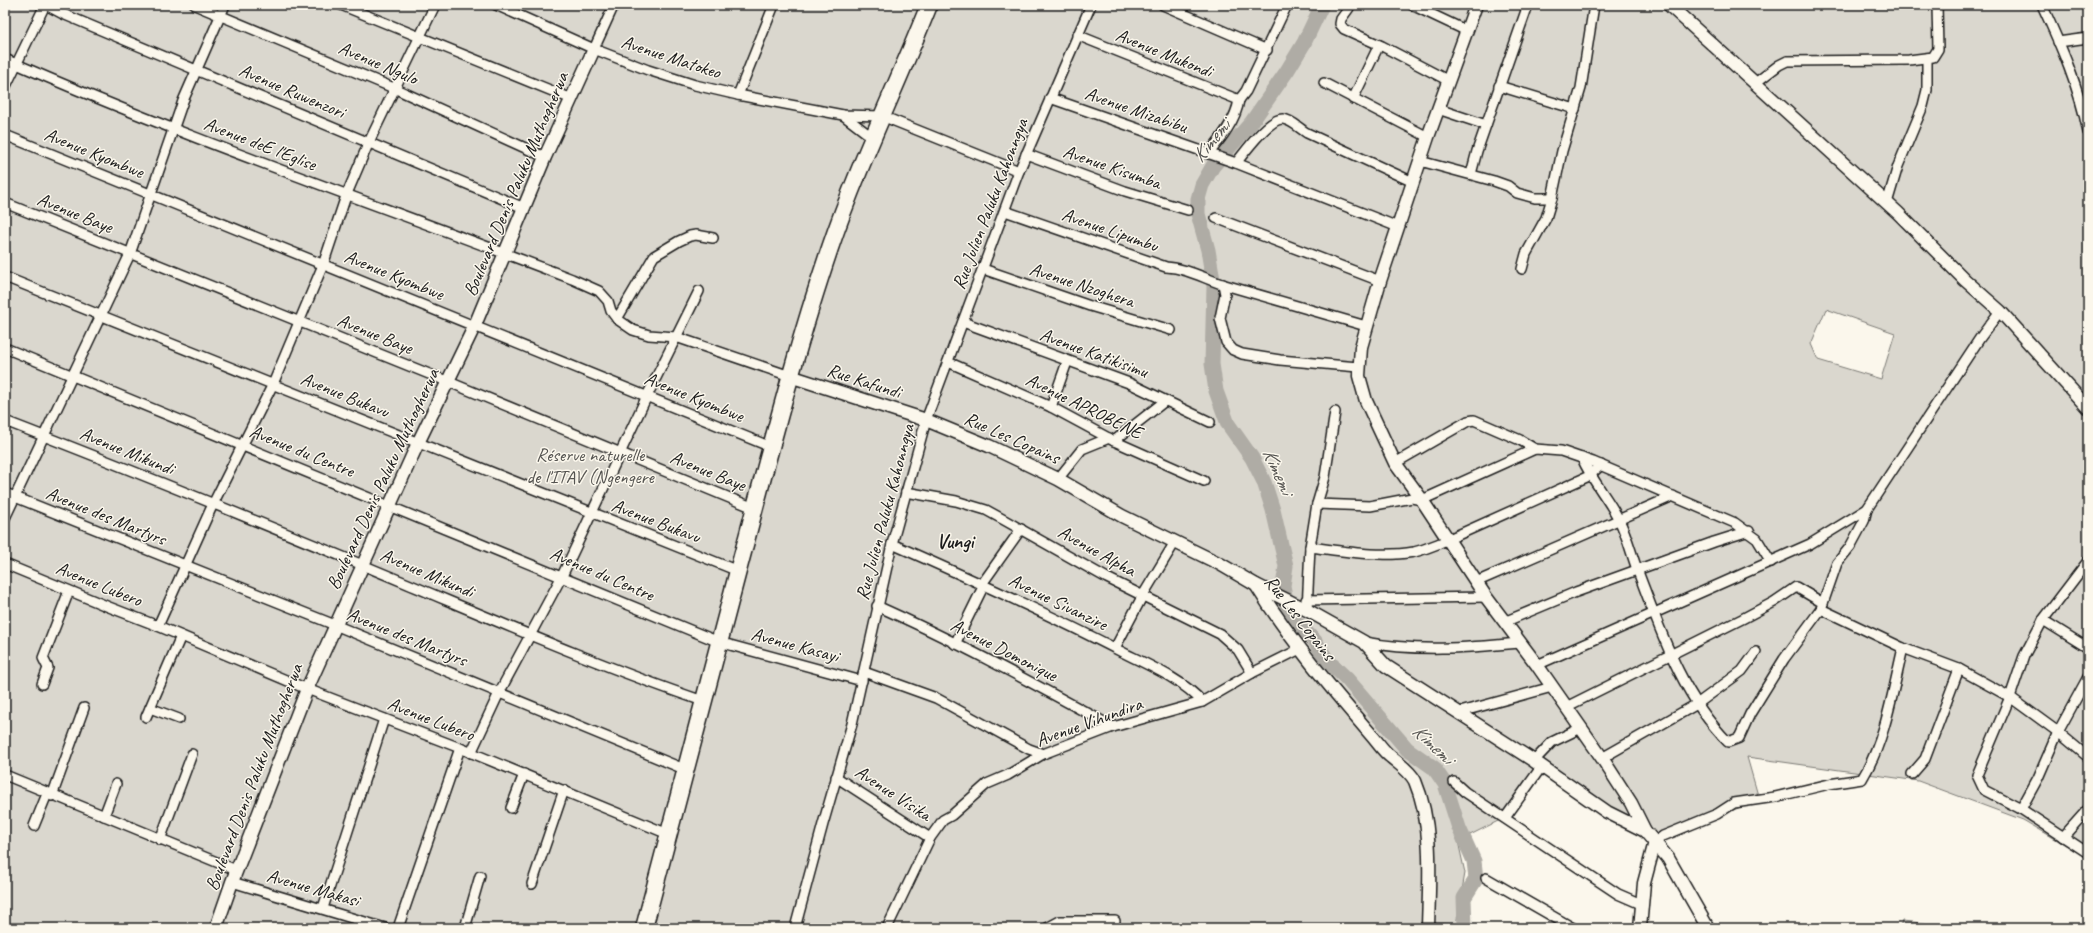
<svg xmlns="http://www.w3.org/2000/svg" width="2093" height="933" viewBox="0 0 2093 933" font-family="Caveat,sans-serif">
  <rect width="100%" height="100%" fill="#fbf7ec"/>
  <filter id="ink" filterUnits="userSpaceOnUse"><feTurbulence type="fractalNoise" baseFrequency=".025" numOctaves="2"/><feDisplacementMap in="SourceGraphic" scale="8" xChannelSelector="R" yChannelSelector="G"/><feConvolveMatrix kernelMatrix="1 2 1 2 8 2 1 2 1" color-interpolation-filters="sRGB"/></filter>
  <g filter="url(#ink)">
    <g fill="#dad7ce" stroke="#7b7a75" fill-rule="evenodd">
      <path d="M5 5H2088V858L2023 820 1918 781 1747 757 1759 799 1669 838C1632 830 1575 784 1542 761L1504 818 1458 841 1465 873 1456 925 1424 922 1425 928H5ZM1826 309 1895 333 1881 379 1818 360 1811 344Z"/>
      <path d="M1902 921 1931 924 1942 928H1900Z"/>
    </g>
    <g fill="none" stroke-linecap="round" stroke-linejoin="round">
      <path stroke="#afaca5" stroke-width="15" d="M1322 5 1304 43 1287 71 1251 123 1213 166 1202 185 1198 199V214L1208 250 1214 286 1212 364 1216 391 1228 424 1252 458 1264 482 1273 510 1286 566 1283 586 1289 615 1315 641 1327 660 1347 679 1407 749 1434 768 1445 784 1459 828 1474 861 1476 879 1464 898 1465 928"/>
      <g stroke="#1c1c1c" stroke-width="12">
        <g id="street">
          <path d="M46 5 63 14 524 208"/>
          <path d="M195 5 396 89 545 157"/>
          <path d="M341 5 572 99"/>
          <path d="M496 5 594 49 648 70 695 85 738 95 843 115 882 116 1019 171"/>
          <path d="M1163 5 1267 50"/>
          <path d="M1412 5 1467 31"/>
          <path d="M2042 5C2061 46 2079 87 2088 132"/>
          <path d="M1349 8 1341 19 1340 24 1344 29 1382 46 1449 81"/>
          <path d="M1077 35 1239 100"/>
          <path d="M2058 42 2088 38"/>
          <path d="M594 49 614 5"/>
          <path d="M5 59C191 141 383 206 572 279L599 291 608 301 611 311 617 319 633 330 649 335 676 337 790 376"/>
          <path d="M1324 83 1428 137"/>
          <path d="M1754 84 1779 65 1787 61 1909 60 1933 57 1938 49 1937 5"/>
          <path d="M1499 86 1575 109"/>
          <path d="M5 88 45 5"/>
          <path d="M738 95 774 5"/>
          <path d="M1050 98 1236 163 1398 227"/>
          <path d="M1353 99 1379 45"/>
          <path d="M1239 100 1246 91 1287 5"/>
          <path d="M1438 109 1486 125"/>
          <path d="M843 115 873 138"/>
          <path d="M5 135 771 447"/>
          <path d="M1026 154 1125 191 1188 210"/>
          <path d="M1208 154C1221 139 1236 120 1239 100"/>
          <path d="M1420 161 1494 181 1508 186 1517 193 1535 198H1552"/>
          <path d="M1236 163C1245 152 1269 118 1283 119 1292 120 1300 129 1307 133L1413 182"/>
          <path d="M1471 174 1477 151 1528 5"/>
          <path d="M5 203 449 382 754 508"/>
          <path d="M1887 203 1898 166 1923 106 1927 90V59"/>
          <path d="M1005 211 1166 267C1187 268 1205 279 1225 285 1272 299 1319 312 1366 326"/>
          <path d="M1216 218 1380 281"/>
          <path d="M983 269 1090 306 1171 330"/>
          <path d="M1522 269 1526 254 1546 218 1552 198 1562 151 1581 88 1594 5"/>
          <path d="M5 277 738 571"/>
          <path d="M1223 284 1225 294 1220 318 1226 342 1233 350 1242 354 1280 360 1358 367"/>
          <path d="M617 319 654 256 679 241 690 236 696 235 713 238"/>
          <path d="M963 322 1129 383 1210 422"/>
          <path d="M5 348 719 642 862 681"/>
          <path d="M948 362 1051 407 1114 441 1204 481"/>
          <path d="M1051 407 1067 362"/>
          <path d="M5 421C140 473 274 528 408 584 506 625 603 667 703 701"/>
          <path d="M1114 441 1165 401"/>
          <path d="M1582 458C1592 481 1608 498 1619 520 1627 535 1631 553 1637 569 1660 629 1681 695 1728 742L1739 738 1750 714 1784 659 1821 609 1837 563 1850 547 1864 521 1867 509 1980 338 2000 311"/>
          <path d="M1395 463 1468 421 1474 420 1520 440 1535 449"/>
          <path d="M1058 479 1082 449 1109 438"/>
          <path d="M906 492 956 501 986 510 1006 521 1107 578 1220 634 1238 650 1252 673"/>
          <path d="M5 493 335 625 684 769"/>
          <path d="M1317 504 1370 506 1412 498 1422 500 1535 449 1561 451 1593 462 1735 523 1757 539 1771 562"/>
          <path d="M5 518 130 254 183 101 225 5"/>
          <path d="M892 544C969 578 1045 612 1120 651 1146 664 1184 680 1202 702"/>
          <path d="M1310 547C1343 551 1380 558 1414 552 1423 550 1432 546 1440 543L1589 476 1601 465"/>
          <path d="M2088 561 2043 620 2024 656 2010 697 1977 775 1984 790 2021 809 2088 853"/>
          <path d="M5 564 109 607 158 626 307 689 460 748 668 834"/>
          <path d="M1476 582 1673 496"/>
          <path d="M982 584 1021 529"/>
          <path d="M1306 600 1486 597"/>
          <path d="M877 606C958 642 1036 685 1113 727"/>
          <path d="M1821 609 1903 648 1959 669 2010 697 2058 732 2088 757"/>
          <path d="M1307 610 1310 547 1317 504 1325 477 1335 412"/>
          <path d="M2043 620 2088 648"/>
          <path d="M1504 622 1576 592 1714 542 1749 531"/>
          <path d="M158 626 213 504 273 384 323 265 346 196 369 142 435 5"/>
          <path d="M1364 642C1416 652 1467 648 1520 643"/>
          <path d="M955 644 984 585"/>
          <path d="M1115 648 1143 595 1175 542"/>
          <path d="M1537 665 1810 544 1867 509"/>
          <path d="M864 672 936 698 1029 749 1043 754"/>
          <path d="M42 684 48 668 43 658 69 591"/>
          <path d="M1566 707 1742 619 1774 602 1796 587 1823 603"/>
          <path d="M150 708 179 719"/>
          <path d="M1460 712 1552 687"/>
          <path d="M146 717 181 636"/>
          <path d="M471 753 499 693 562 576 647 396 699 291"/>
          <path d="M1602 758 1697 704 1742 671 1756 652"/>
          <path d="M1534 761 1552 742 1581 728"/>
          <path d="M1912 774 1925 759 1959 669"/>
          <path d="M5 775 236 870"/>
          <path d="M836 777 930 838"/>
          <path d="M1454 782 1465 792 1618 894 1641 904"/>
          <path d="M52 796 84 708"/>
          <path d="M511 808 524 774"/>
          <path d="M2021 809 2038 778 2058 732 2088 677"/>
          <path d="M104 816 116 784"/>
          <path d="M1505 818 1542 766"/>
          <path d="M34 826 47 794"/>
          <path d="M2063 837 2088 809"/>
          <path d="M160 840 192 754"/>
          <path d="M1655 842 1663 836 1717 814 1734 803 1775 797 1829 784 1862 779C1885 742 1893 690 1903 648"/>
          <path d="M1486 878 1573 928"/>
          <path d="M232 882 385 928"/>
          <path d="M532 884 564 790"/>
          <path d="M323 908 384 719"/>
          <path d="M398 928 460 748"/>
          <path d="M465 928 480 876"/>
          <path d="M795 928 823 824 852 724 892 544 926 420 1019 171 1091 5"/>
          <path d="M887 928 930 838 943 820 952 815 987 784 1008 775 1043 754 1113 727 1202 702 1252 673 1300 649"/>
          <path d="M1047 928 1060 921H1115"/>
        </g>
      </g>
      <g stroke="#1c1c1c" stroke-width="15">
        <g id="secondary">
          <path d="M1476 5 1428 137 1380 281 1361 347 1359 376 1366 401 1395 463 1422 500 1486 597 1537 665 1602 758 1631 803 1645 831"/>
          <path d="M1669 5 1898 213 1965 280 2000 311 2088 408"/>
          <path d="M790 376 926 420 989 446 1058 479 1122 516 1220 564 1256 585 1307 610 1364 642 1386 666 1534 761 1607 812 1645 831 1668 858 1708 928"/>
          <path d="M1256 585C1290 640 1331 688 1373 737 1379 744 1384 752 1391 757 1399 764 1410 771 1415 781 1434 826 1429 880 1428 928"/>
          <path d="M216 928 232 882 307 689 418 443 475 325 545 157 594 49"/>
          <path d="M1640 928 1644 883 1655 842"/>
        </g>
      </g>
      <g stroke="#1c1c1c" stroke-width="19">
        <path id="highway" d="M644 928C675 809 707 690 738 571 767 463 794 354 830 248 858 165 897 86 929 5"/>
      </g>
      <use href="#street" stroke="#fbf7ec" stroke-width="9"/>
      <use href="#secondary" stroke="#fbf7ec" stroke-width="12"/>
      <use href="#highway" stroke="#fbf7ec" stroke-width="16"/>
    </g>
  </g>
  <g text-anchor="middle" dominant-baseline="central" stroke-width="3" stroke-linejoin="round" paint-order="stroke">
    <g font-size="19" fill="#1c1c1c" stroke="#fbf7ec">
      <text transform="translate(1164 53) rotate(22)">Avenue Mukondi</text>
      <text transform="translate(671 57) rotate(18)">Avenue Matokeo</text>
      <text transform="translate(378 63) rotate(23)">Avenue Ngulo</text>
      <text transform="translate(292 91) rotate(23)">Avenue Ruwenzori</text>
      <text transform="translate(1136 110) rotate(19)">Avenue Mizabibu</text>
      <text transform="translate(260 144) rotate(21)">Avenue deE l'Eglise</text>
      <text transform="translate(94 153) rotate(22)">Avenue Kyombwe</text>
      <text transform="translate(1112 167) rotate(19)">Avenue Kisumba</text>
      <text transform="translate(516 184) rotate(-67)">Boulevard Denis Paluku Muthogherwa</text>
      <text transform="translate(990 204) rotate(-69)">Rue Julien Paluku Kahonngya</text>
      <text transform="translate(75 213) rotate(22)">Avenue Baye</text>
      <text transform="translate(1110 230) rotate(19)">Avenue Lipumbu</text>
      <text transform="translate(394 275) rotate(22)">Avenue Kyombwe</text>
      <text transform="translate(1082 285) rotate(18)">Avenue Nzoghera</text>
      <text transform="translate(375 334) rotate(22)">Avenue Baye</text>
      <text transform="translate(1094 353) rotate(20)">Avenue Katikisimu</text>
      <text transform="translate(864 381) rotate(18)">Rue Kafundi</text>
      <text transform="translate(345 395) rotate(22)">Avenue Bukavu</text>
      <text transform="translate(694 397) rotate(22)">Avenue Kyombwe</text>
      <text transform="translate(1084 406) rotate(26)">Avenue APROBENE</text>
      <text transform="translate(1012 438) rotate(24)">Rue Les Copains</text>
      <text transform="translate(127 451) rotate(22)">Avenue Mikundi</text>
      <text transform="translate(302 451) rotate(22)">Avenue du Centre</text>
      <text transform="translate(708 471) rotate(22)">Avenue Baye</text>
      <text transform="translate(383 479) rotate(-65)">Boulevard Denis Paluku Muthogherwa</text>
      <text transform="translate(885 512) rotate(-75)">Rue Julien Paluku Kahonngya</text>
      <text transform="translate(106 516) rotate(22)">Avenue des Martyrs</text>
      <text transform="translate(656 521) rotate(21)">Avenue Bukavu</text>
      <text transform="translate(1097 551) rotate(29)">Avenue Alpha</text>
      <text transform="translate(427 573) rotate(23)">Avenue Mikundi</text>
      <text transform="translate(602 574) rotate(23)">Avenue du Centre</text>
      <text transform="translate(99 584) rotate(22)">Avenue Lubero</text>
      <text transform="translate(1058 602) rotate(26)">Avenue Sivanzire</text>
      <text transform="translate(1300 618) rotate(52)">Rue Les Copains</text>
      <text transform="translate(407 637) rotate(22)">Avenue des Martyrs</text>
      <text transform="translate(795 645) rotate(15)">Avenue Kasayi</text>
      <text transform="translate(1004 650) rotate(27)">Avenue Domonique</text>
      <text transform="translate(431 719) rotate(21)">Avenue Lubero</text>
      <text transform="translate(1089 722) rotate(-20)">Avenue Vihundira</text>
      <text transform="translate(254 777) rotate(-69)">Boulevard Denis Paluku Muthogherwa</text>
      <text transform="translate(893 793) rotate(33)">Avenue Visika</text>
      <text transform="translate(313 888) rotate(16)">Avenue Makasi</text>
    </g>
    <g font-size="19" fill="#555451" stroke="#fbf7ec">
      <text x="590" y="455">Réserve naturelle<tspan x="590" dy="22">de l'ITAV (Ngengere</tspan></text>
    </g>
    <g font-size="20" font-style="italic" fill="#575653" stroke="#fbf7ec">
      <text transform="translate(1211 141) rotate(-51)">Kimemi</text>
      <text transform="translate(1278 471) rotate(66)">Kimemi</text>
      <text transform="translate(1433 744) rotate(44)">Kimemi</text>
    </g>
    <g font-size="20" font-weight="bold" fill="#1c1c1c" stroke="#fbf7ec">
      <text x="955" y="541">Vungi</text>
    </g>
  </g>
  <rect width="2093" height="933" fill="none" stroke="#fbf7ec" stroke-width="20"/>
  <rect x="10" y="10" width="2073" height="913" fill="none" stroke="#1c1c1c" stroke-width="1.5" filter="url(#ink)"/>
</svg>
